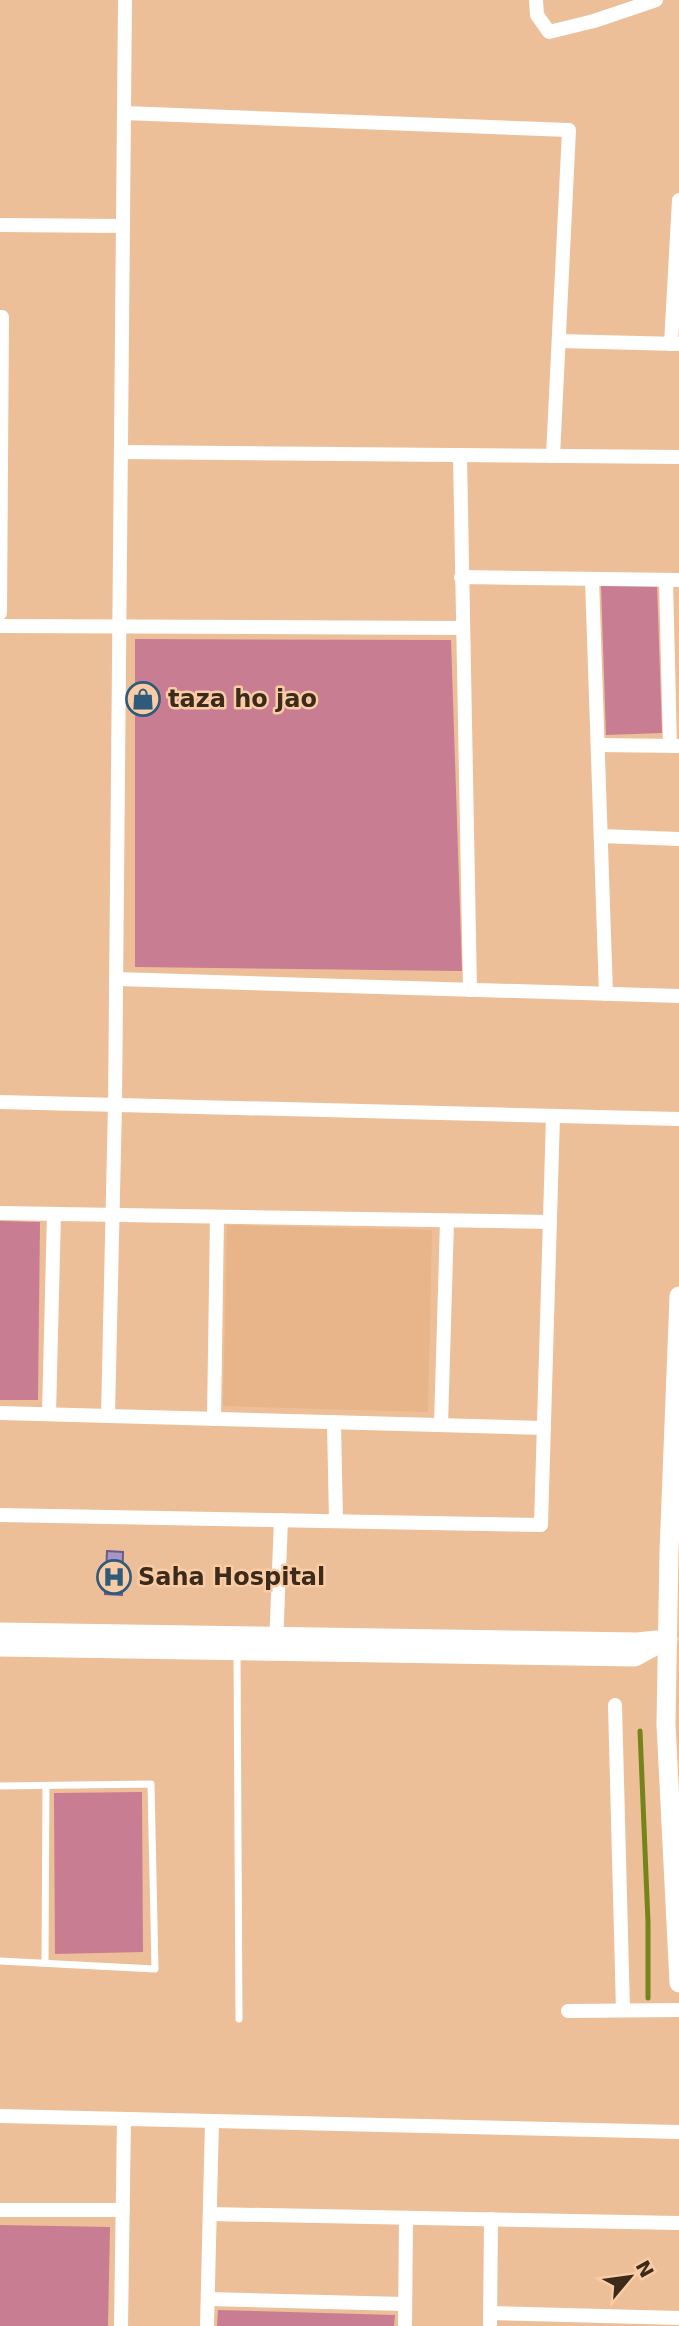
<svg xmlns="http://www.w3.org/2000/svg" width="679" height="2326" viewBox="0 0 679 2326" font-family="'DejaVu Sans',sans-serif">
  <rect width="100%" height="100%" fill="#edbf98"/>
  <path fill="#e8b489" d="M227 1225 432 1230 428 1412 223 1406Z"/>
  <g fill="#c87d93">
    <path d="M657 584 662 733 606 735 601 586Z"/>
    <path d="M135 639 451 640 462 971 135 967Z"/>
    <path d="M0 1221 40 1222 38 1400H0Z"/>
    <path d="M142 1792 143 1952 55 1954 54 1793Z"/>
    <path d="M0 2225 110 2227 108 2326H0Z"/>
    <path d="M218 2310 395 2315 394 2326H217Z"/>
  </g>
  <g fill="none" stroke-linecap="round" stroke-linejoin="round">
    <path stroke="#75831b" stroke-width="5" d="M640 1731 648 1922V1998"/>
  </g>
  <path fill="#a695c6" stroke="#6c5b88" stroke-width="2" d="M107 1551 123 1552 122 1595 105 1594Z"/>
  <g fill="none" stroke-linecap="round" stroke-linejoin="round">
    <g stroke="#fff" stroke-width="7">
      <path d="M237 1653 239 2019"/>
      <path d="M0 1786 151 1784 155 1969 0 1961"/>
      <path d="M45 1963 46 1786"/>
    </g>
    <g stroke="#fff" stroke-width="14">
      <path d="M536 0 537 15 549 32 594 21 656 0"/>
      <path d="M124 113 569 130 553 456"/>
      <path d="M0 225 123 226"/>
      <path d="M0 317H2L0 613"/>
      <path d="M559 341 679 344"/>
      <path d="M671 344 679 200"/>
      <path d="M121 452 679 457"/>
      <path d="M460 455 470 990"/>
      <path d="M461 577 679 580"/>
      <path d="M592 579 606 994"/>
      <path d="M666 580 670 746"/>
      <path d="M0 626 462 628"/>
      <path d="M598 745 678 746"/>
      <path d="M601 836 679 839"/>
      <path d="M116 979 679 996"/>
      <path d="M0 1102 679 1119"/>
      <path d="M0 1213 550 1222"/>
      <path d="M0 1413 544 1428"/>
      <path d="M49 1414 54 1214"/>
      <path d="M108 1416 115 1105 125 0"/>
      <path d="M214 1419 217 1217"/>
      <path d="M334 1422 336 1521"/>
      <path d="M441 1425 447 1221"/>
      <path d="M0 1515 541 1525 553 1116"/>
      <path d="M276 1645 281 1520"/>
      <path d="M615 1705 623 2010"/>
      <path d="M568 2011 679 2010"/>
      <path d="M0 2116 679 2132"/>
      <path d="M0 2210H123"/>
      <path d="M210 2214 679 2223"/>
      <path d="M208 2299 405 2304"/>
      <path d="M490 2313 679 2318"/>
      <path d="M121 2326 124 2119"/>
      <path d="M207 2326 212 2121"/>
      <path d="M405 2326 406 2218"/>
      <path d="M490 2326 491 2219"/>
    </g>
    <g stroke="#fff" stroke-width="19">
      <path d="M679 1296 669 1552 666 1724 679 1983"/>
      <path d="M0 1632 637 1642 657 1640"/>
      <path d="M0 1647 635 1657 668 1639"/>
    </g>
  </g>
  <defs>
    <g id="shop-ring" transform="scale(1.75)"><circle r="9.5" fill="#facca5" stroke="#2e5b7b" stroke-width="1.5"/><path d="M-5-2.5h2.3a2.7 3.5 0 0 1 5.4 0H5L5.5 6h-11ZM-1.5-2.5h3a1.5 2.3 0 0 0-3 0Z" fill="#2e5b7b"/></g>
    <g id="hospital-ring" transform="scale(1.75)"><circle r="9.5" fill="#facca5" stroke="#2e5b7b" stroke-width="1.5"/><path d="M-5-5h3v3.5h4V-5h3V5h-3V1.5h-4V5h-3Z" fill="#2e5b7b"/></g>
  </defs>
  <g fill-rule="evenodd">
    <use href="#shop-ring" x="143" y="699"/>
    <use href="#hospital-ring" x="114" y="1577"/>
  </g>
  <g text-anchor="middle" dominant-baseline="central" stroke-width="5" stroke-linejoin="round" paint-order="stroke">
    <g font-size="24" font-weight="bold" fill="#3c2a1b" stroke="#facca5" text-anchor="start">
      <text x="168" y="699">taza ho jao</text>
      <text x="138" y="1577">Saha Hospital</text>
    </g>
  </g>
  <g transform="translate(630 2277) rotate(61)" stroke="#facca5" stroke-width="5" paint-order="stroke">
  <path d="M0-5L12 26L0 18L-12 26Z" fill="#3c2a1b"/>
  <text y="-10" font-size="19" font-weight="bold" text-anchor="middle" fill="#3c2a1b">N</text>
  </g>
</svg>
